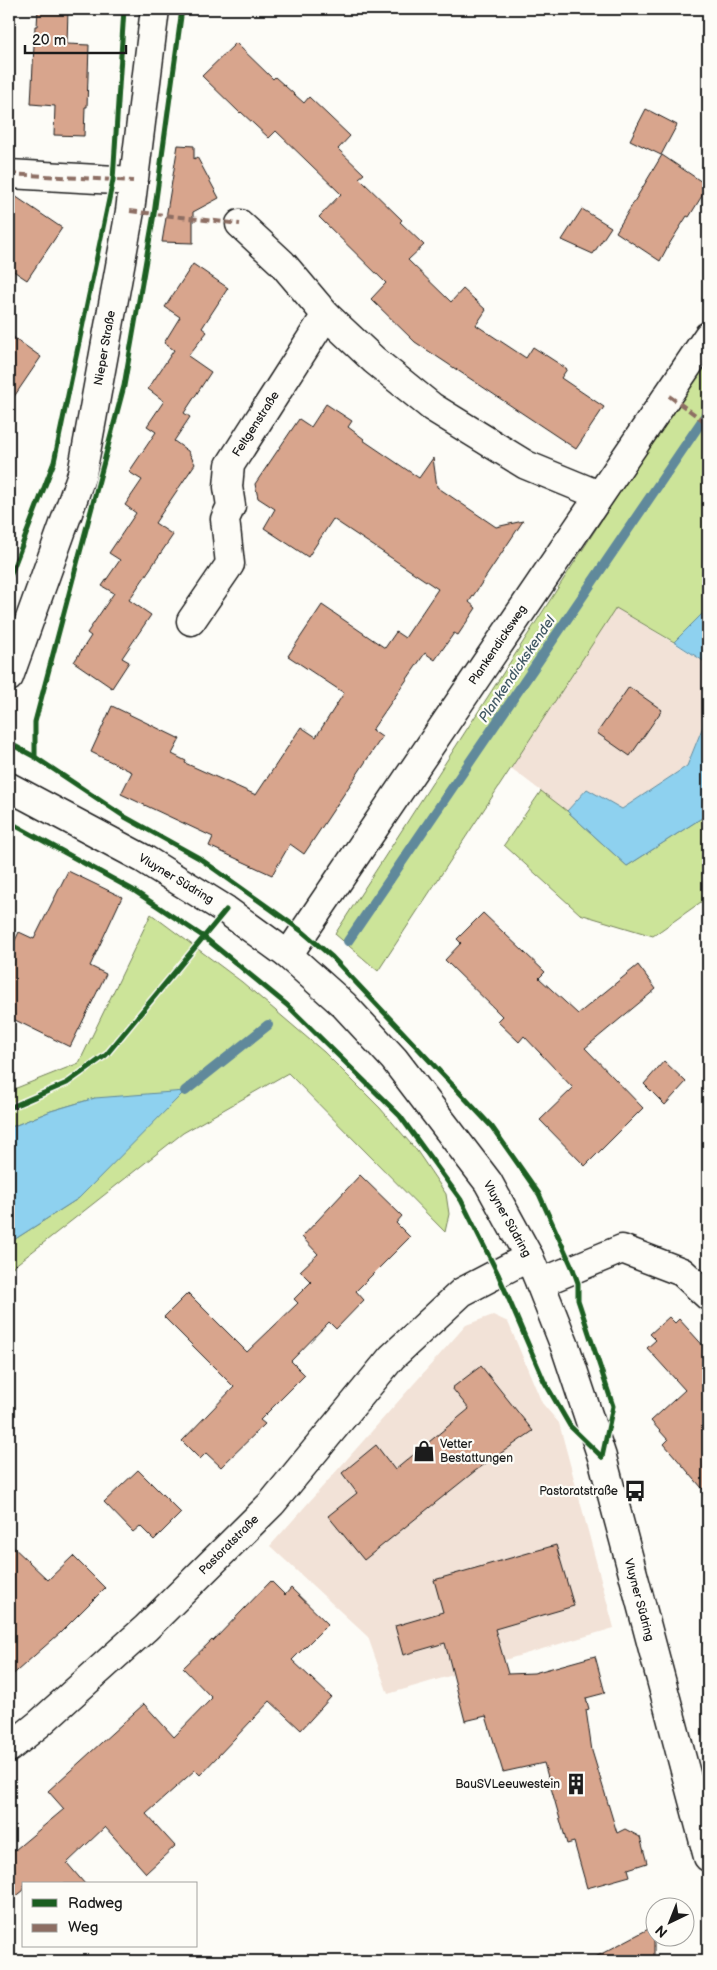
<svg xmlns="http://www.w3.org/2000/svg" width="717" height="1970" viewBox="0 0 717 1970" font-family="'Balsamiq Sans',sans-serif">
  <rect width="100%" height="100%" fill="#fdfcf7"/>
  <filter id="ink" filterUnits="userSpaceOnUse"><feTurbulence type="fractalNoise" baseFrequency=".02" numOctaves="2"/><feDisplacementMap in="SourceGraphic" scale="10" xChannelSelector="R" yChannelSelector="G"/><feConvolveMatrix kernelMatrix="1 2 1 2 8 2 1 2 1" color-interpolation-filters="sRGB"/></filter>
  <g filter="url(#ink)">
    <g fill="#f2e2d7">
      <path d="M616 608 708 664V714L687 766 622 809 587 789 567 811 511 768Z"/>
      <path d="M493 1315 508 1322 542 1403 559 1423 614 1628 388 1694 368 1637 270 1546 466 1325Z"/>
    </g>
    <g fill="#cce499" stroke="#74805a">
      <path d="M708 360V468L702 477 708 481 707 610 674 642 616 608 378 971 335 934 612 504Z"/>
      <path d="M541 791 567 811 627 866 708 814V897L653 936 580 914 504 845Z"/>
      <path d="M151 914 242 982 324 1052 380 1108 417 1151 446 1194 449 1214 445 1232 288 1073 183 1133 9 1270V1243L79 1198 95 1098 51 1111 9 1128V1091L79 1063Z"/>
    </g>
    <g fill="#8ed1ef" stroke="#60899b">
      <path d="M708 608V664L674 642Z"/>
      <path d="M708 714V814L627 866 567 811 587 789 622 809 687 766Z"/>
      <path d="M185 1091 79 1198 9 1243V1128L51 1111 95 1098Z"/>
    </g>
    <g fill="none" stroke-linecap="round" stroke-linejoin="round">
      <g stroke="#60899b" stroke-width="10">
        <path d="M348 941 708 412"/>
        <path d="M185 1091 268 1025"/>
      </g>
    </g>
    <g fill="#d8a58d" stroke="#1c1c1c">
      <path d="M38 9H68L67 44 89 45 87 107H85L84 136 54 135 55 106 31 104 35 26H37Z"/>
      <path d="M236 43 273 79 275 77 304 103 309 97 350 136 338 149 364 174 359 178 402 220 400 222 424 245 408 260 451 302 463 289 486 310 476 325 526 358 533 347 567 369 561 378 604 407 576 449 415 342 371 299 386 283 319 217 341 194 276 131 269 138 241 112 240 113 202 76Z"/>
      <path d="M646 109 677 125 661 155 630 140Z"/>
      <path d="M178 145 194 146V159L197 157 219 198 193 212V243L162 242Z"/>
      <path d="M662 155 708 186 689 217 687 216 668 246 660 261 616 232Z"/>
      <path d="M9 192 62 228 27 280 9 268Z"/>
      <path d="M582 209 611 227 593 254 562 240Z"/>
      <path d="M193 264 228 288 202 328 207 332 188 356 211 372 184 413 190 417 174 441 188 451 195 464 155 523 173 535 129 600 151 615 122 658 129 662 112 688 74 662 91 636 87 633 114 593 102 586 120 560 109 553 136 513 125 505 142 480 129 472 156 432 147 426 164 401 148 389 174 350 164 343 180 317 165 307Z"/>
      <path d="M9 334 41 357 9 404Z"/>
      <path d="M326 404 352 421 348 427 364 439 363 440 419 478 433 458 437 487 496 527 523 521 469 602 476 608 458 635 454 633 435 660 425 653 372 730 382 737 304 854 290 844 272 875 209 846 213 837 121 794 132 772 91 752 112 706 180 739 172 754 186 761 185 763 256 795 301 727 316 737 344 693 288 656 322 605 385 648 396 632 405 638 438 589 333 519 308 557 264 528 275 509 258 498 255 484 299 419 311 427Z"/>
      <path d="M629 687 662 710 630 756 597 733Z"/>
      <path d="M68 871 122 897 90 966 106 974 70 1047 9 1017V953L19 932 34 939Z"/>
      <path d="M483 913 545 972 539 978 578 1014 638 965 656 989 585 1048 643 1108 585 1166 540 1120 573 1088 524 1036 519 1042 497 1021 502 1016 445 960 461 943 457 939Z"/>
      <path d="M664 1061 686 1082 665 1105 644 1084Z"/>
      <path d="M360 1175 402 1216 396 1223 410 1237 356 1291 364 1300 336 1329 329 1322 291 1361 305 1375 260 1420 265 1424 221 1467 206 1453 200 1459 182 1441 234 1387 164 1317 188 1293 247 1352 298 1303 294 1299 311 1282 300 1271 318 1254 302 1237Z"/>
      <path d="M669 1317 675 1323 679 1319 708 1351V1495L664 1444 668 1440 651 1421 685 1390 647 1348 656 1340 650 1334Z"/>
      <path d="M481 1366 533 1431 475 1471 364 1560 328 1516 357 1493 342 1473 376 1445 395 1470 469 1409 452 1388Z"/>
      <path d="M138 1470 181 1513 154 1540 140 1526 133 1532 104 1502Z"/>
      <path d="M9 1543 48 1580 73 1556 105 1588 60 1633 9 1678Z"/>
      <path d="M556 1545 574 1606 495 1629 508 1674 534 1673 595 1656 605 1693 586 1698 589 1709 586 1710 592 1751 617 1833 625 1829 640 1837 647 1863 628 1869 630 1876 587 1888 574 1842 567 1844 544 1763 503 1772 486 1716 465 1721 445 1643 403 1655 395 1626 443 1612 434 1580Z"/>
      <path d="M271 1581 285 1595 291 1588 328 1624 292 1660 331 1697 301 1730 270 1701 200 1775 195 1770 146 1814 175 1846 146 1873 105 1827 67 1863 85 1884H24V1890L9 1902V1855L64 1809 48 1791 144 1704 174 1737 212 1698 183 1668 212 1640 213 1641Z"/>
      <path d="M654 1926V1961H588Z"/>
    </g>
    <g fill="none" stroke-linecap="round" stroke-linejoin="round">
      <g stroke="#1c1c1c" stroke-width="31">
        <g id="minor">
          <path d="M9 174 133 181"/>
          <path d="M240 224 282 263 326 315 374 360 432 407 526 465 599 495"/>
          <path d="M191 621 230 564 225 519 231 506 228 487 230 465 326 315"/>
          <path d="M288 955 708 336"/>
          <path d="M540 1283 622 1249 682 1272 708 1296"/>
          <path d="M9 1748 39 1724 146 1628 272 1503 392 1357 462 1292 529 1257"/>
        </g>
      </g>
      <g stroke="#1c1c1c" stroke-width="31">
        <g id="tertiary">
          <path d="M9 677 82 474 130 211 155 9"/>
          <path d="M9 787 144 859 226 910 288 955 344 1005 394 1059 488 1182 529 1257 540 1283 566 1349 602 1457 708 1857"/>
        </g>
      </g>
      <use href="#minor" stroke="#fdfcf7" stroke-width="28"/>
      <use href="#tertiary" stroke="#fdfcf7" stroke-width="28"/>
      <g stroke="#8d6e63" stroke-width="4" stroke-dasharray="8 4" stroke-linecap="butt">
        <path d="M9 174 133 181"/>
        <path d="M130 211 240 224"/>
        <path d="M669 396 708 424"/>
      </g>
      <g stroke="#fdfcf7" stroke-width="8">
        <g id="cycleway">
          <path d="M9 579 54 462 113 180 124 9"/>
          <path d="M9 743 35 757 125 817 199 858 303 932 332 957 492 1127 539 1194 573 1269 578 1283V1300L613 1406 602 1457"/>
          <path d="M35 757V722L124 386 154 214 182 9"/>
          <path d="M9 822 133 890 204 937 287 1005 400 1116 461 1200 498 1274 544 1381 570 1426 602 1457"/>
          <path d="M9 1108 67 1083 106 1055 226 910"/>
        </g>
      </g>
      <use href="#cycleway" stroke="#1b5e20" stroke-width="5"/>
    </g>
  </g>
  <defs>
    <g id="shop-bare" transform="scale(1.725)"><path d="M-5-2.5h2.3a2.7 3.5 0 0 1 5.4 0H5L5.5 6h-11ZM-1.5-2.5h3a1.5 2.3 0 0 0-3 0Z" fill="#1c1c1c" stroke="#fdfcf7" stroke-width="2.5" paint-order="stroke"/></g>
    <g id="bus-bare" transform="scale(1.725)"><path d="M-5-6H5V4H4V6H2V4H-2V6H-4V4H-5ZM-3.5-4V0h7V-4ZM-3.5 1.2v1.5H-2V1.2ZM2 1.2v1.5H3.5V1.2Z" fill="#1c1c1c" stroke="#fdfcf7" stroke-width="2.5" paint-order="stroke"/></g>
    <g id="building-bare" transform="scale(1.725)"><path d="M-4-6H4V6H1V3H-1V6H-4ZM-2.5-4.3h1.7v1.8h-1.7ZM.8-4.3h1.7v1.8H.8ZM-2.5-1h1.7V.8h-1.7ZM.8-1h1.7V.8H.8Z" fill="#1c1c1c" stroke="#fdfcf7" stroke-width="2.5" paint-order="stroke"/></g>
  </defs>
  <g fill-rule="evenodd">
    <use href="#shop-bare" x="424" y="1451"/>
    <use href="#bus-bare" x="635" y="1491"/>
    <use href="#building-bare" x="576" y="1784"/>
  </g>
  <g text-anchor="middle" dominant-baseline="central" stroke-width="4.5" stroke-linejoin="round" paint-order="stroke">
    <g font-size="12" fill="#1c1c1c" stroke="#fdfcf7">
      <text transform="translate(105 348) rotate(-80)">Nieper Straße</text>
      <text transform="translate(256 424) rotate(-57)">Feltgenstraße</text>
      <text transform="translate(498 645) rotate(-56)">Plankendicksweg</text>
      <text transform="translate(176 879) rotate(31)">Vluyner Südring</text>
      <text transform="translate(507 1219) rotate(61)">Vluyner Südring</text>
      <text transform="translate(229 1545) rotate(-45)">Pastoratstraße</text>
      <text transform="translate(639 1600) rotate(75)">Vluyner Südring</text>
    </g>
    <g font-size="12" fill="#1c1c1c" stroke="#fdfcf7" text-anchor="end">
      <text x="440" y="1444" text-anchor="start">Vetter<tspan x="440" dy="14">Bestattungen</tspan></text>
      <text x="618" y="1491">Pastoratstraße</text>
      <text x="560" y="1784">BauSVLeeuwestein</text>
    </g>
    <g font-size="14" font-style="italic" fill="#445b66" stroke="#fdfcf7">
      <text transform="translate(517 669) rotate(-56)">Plankendickskendel</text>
    </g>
  </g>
  <rect width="717" height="1970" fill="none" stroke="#fdfcf7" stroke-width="30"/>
  <rect x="15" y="15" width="687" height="1940" fill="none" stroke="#1c1c1c" stroke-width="2" filter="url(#ink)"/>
  <rect x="22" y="1882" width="175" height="65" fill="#fdfcf7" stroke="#a3a29f"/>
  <rect x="32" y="1899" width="25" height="8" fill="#1b5e20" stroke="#a3a29f"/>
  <text x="68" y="1908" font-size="15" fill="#1c1c1c">Radweg</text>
  <rect x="32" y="1924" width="25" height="8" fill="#8d6e63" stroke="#a3a29f"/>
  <text x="68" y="1932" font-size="15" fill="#1c1c1c">Weg</text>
  <g transform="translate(670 1922) rotate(223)"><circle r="24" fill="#fdfcf7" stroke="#a3a29f"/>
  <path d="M0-4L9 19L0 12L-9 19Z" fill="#1c1c1c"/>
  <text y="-8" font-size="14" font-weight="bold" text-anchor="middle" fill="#1c1c1c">N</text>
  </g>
  <path d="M25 45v8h101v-8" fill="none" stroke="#1c1c1c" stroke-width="2.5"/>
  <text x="32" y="45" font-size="15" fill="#1c1c1c" stroke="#fdfcf7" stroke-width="4" paint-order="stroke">20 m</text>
</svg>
